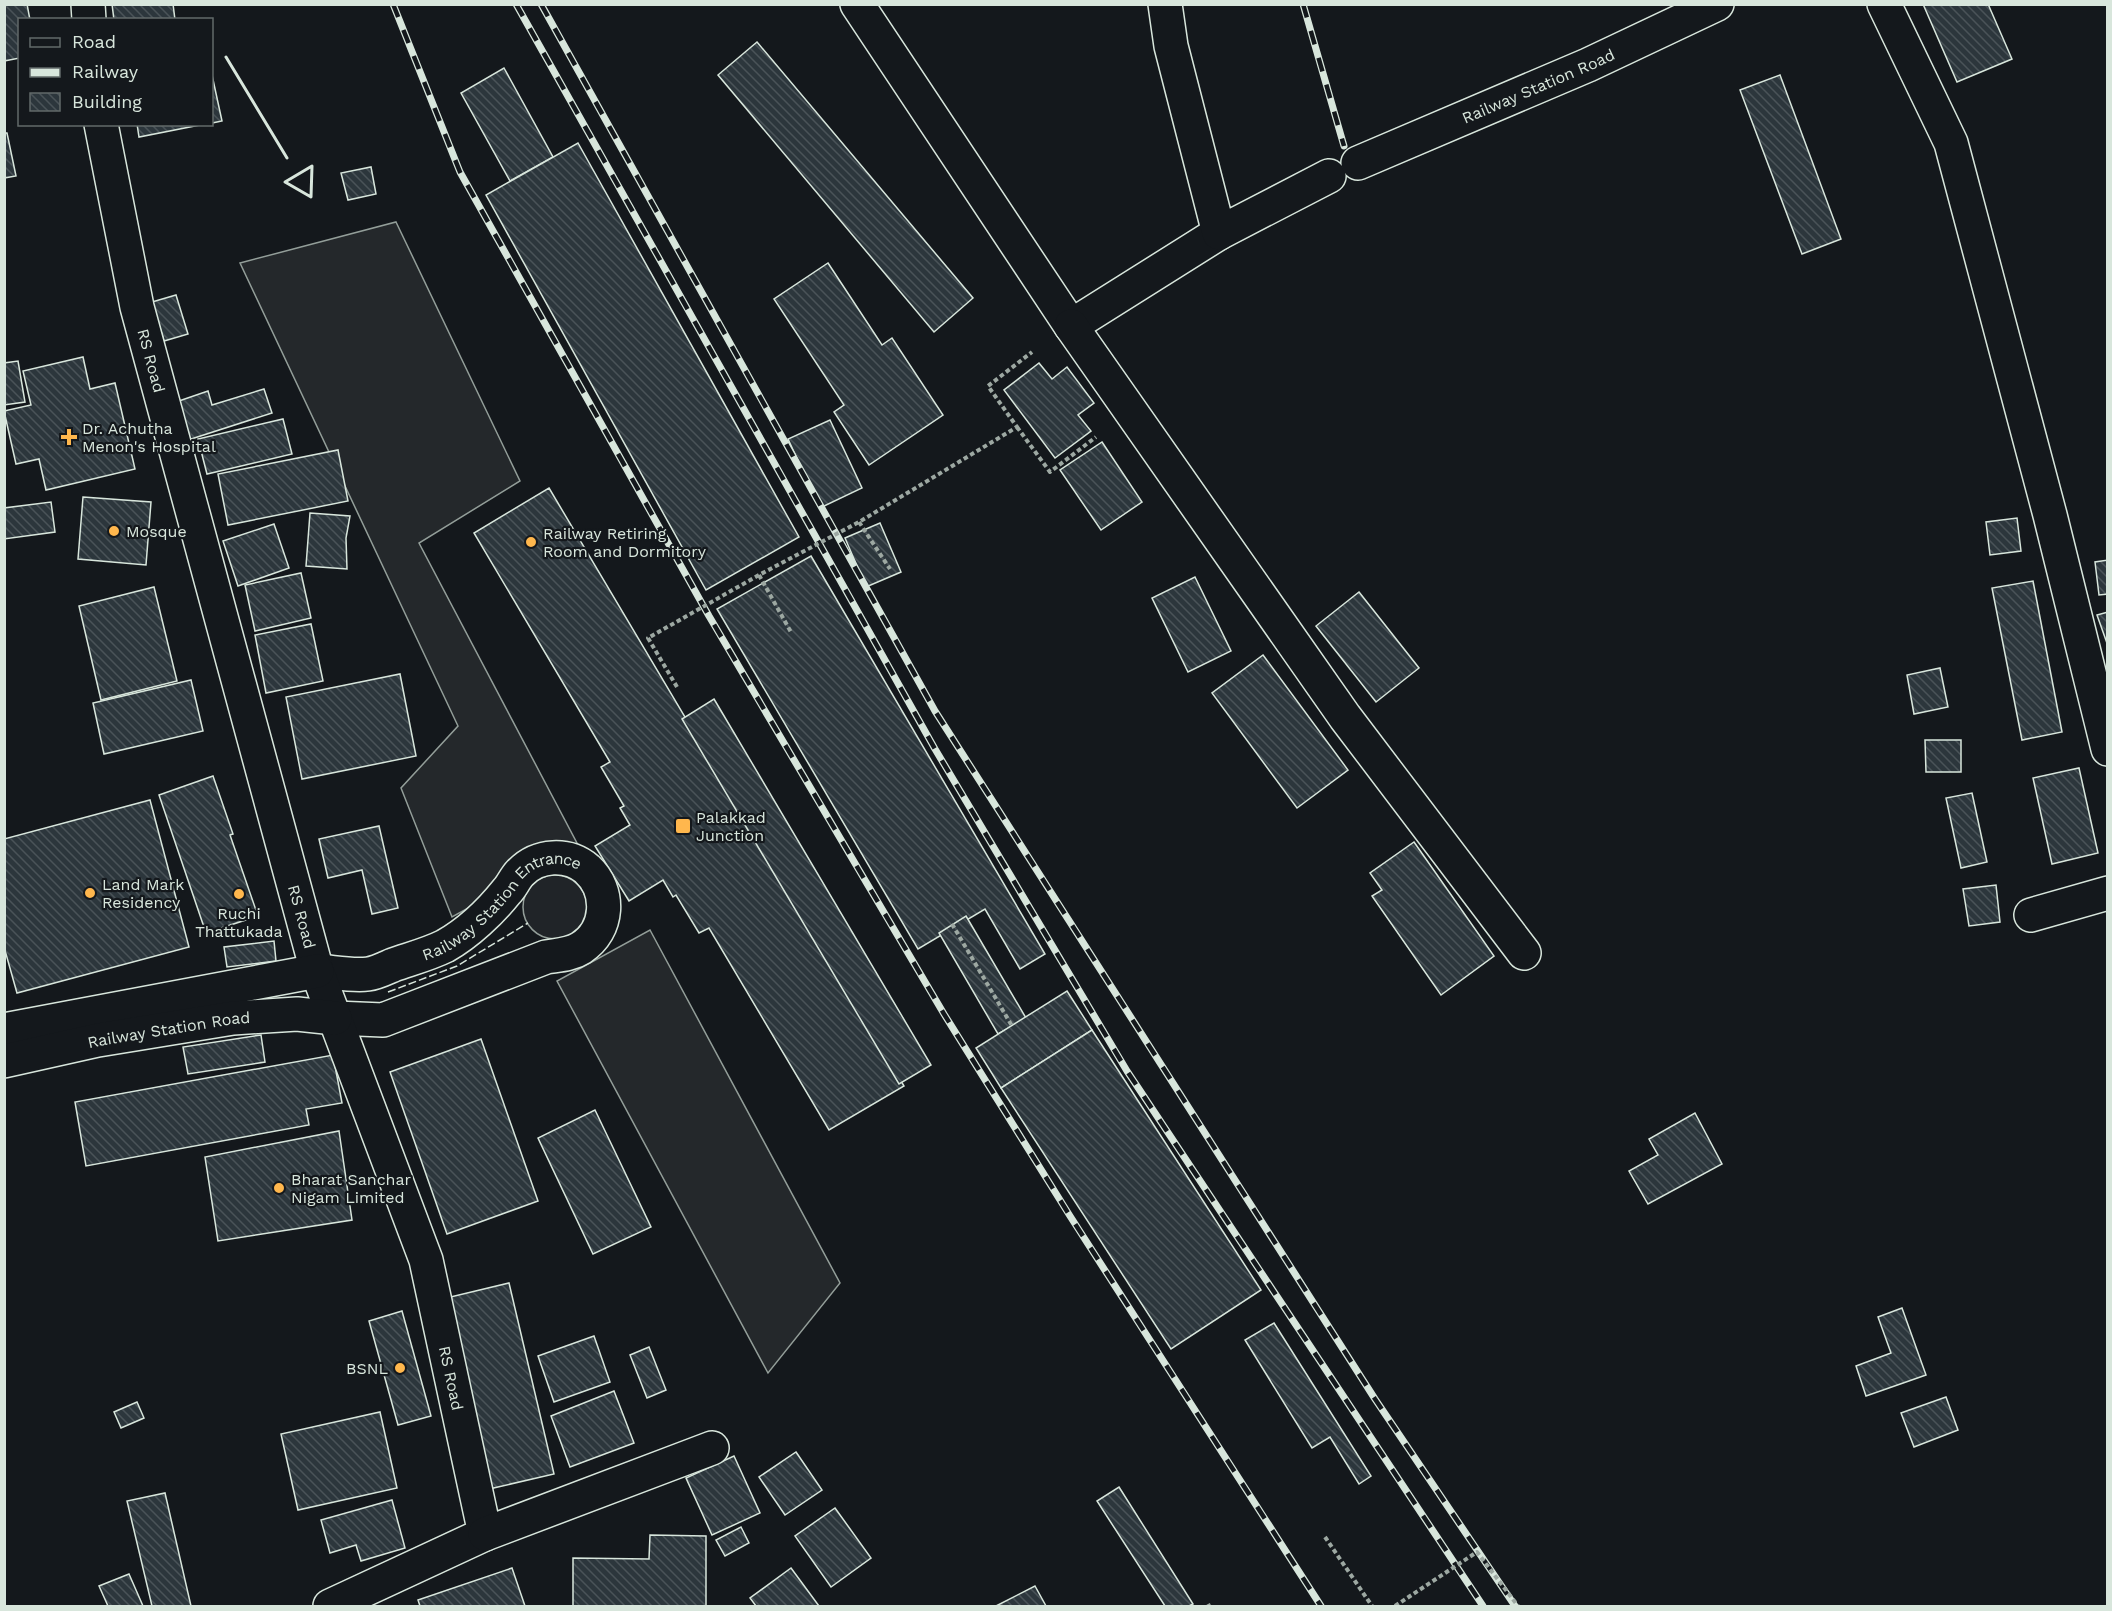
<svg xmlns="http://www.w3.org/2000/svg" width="2112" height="1611" viewBox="0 0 2112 1611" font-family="'Work Sans',sans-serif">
  <defs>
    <pattern id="building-back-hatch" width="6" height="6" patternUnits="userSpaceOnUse" patternTransform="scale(1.5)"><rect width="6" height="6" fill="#2c363c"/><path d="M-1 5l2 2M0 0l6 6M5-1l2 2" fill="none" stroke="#4a5358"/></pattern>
  </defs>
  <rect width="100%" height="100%" fill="#14181c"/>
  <circle fill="#202428" stroke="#939e99" stroke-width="1.5" cx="555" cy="907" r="32"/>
  <g fill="#24282b" stroke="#939e99" stroke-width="1.5">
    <path d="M396 222 520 481 419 543 578 845 541 868 452 917 401 788 458 726 240 263Z"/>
    <path d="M650 930 840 1283 768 1373 557 981Z"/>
  </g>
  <g fill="url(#building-back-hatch)" stroke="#d8e6dc" stroke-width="1.5">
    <path d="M4 4H27L30 20H20V58L4 61Z"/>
    <path d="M112 4H173L175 20H114Z"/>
    <path d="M1923 4H1988L2012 59 1957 82Z"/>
    <path d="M757 42 973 298 934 332 718 75Z"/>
    <path d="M504 68 553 157 510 181 461 93Z"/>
    <path d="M212 75 222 121 212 123Z"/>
    <path d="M1780 75 1841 239 1802 254 1740 90Z"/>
    <path d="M137 124H205L139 137Z"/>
    <path d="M4 133H7L16 176 4 178Z"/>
    <path d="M578 143 799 537 706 590 486 195Z"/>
    <path d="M371 167 376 194 348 200 341 173Z"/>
    <path d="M828 263 882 345 892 338 943 415 869 465 834 412 844 405 774 299Z"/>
    <path d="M176 295 188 334 164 341 152 302Z"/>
    <path d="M83 357 90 389 115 383 135 469 46 490 39 459 16 464 4 411 31 405 23 371Z"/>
    <path d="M18 361 25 402 4 405V363Z"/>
    <path d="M1039 363 1052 379 1067 367 1094 403 1078 415 1091 431 1055 458 1004 390Z"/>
    <path d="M264 389 272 413 188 440 176 402 208 391 212 405Z"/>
    <path d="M283 419 292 454 207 474 198 439Z"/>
    <path d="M830 420 862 488 820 508 788 439Z"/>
    <path d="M1102 442 1142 502 1101 530 1060 470Z"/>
    <path d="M338 450 348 501 228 525 218 474Z"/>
    <path d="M549 488 904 1086 829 1130 709 928 699 933 676 895 673 897 663 880 629 901 595 846 630 825 620 808 624 806 601 767 610 762 474 533Z"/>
    <path d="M83 497 151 502 146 565 78 559Z"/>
    <path d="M51 502 55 532 4 539V508Z"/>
    <path d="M310 513 350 516 346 538 347 569 306 566Z"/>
    <path d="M2017 518 2021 551 1990 555 1986 522Z"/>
    <path d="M880 523 901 572 866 587 845 538Z"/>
    <path d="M274 524 289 568 238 586 223 541Z"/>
    <path d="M811 556 1045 954 1020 969 985 909 918 949 717 609Z"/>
    <path d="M2108 560V594L2099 595 2095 562Z"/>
    <path d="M301 573 311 618 255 631 245 585Z"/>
    <path d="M1195 577 1231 651 1188 672 1152 598Z"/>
    <path d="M2033 581 2062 732 2022 740 1992 588Z"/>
    <path d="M154 587 177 681 101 700 79 606Z"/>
    <path d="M1359 592 1419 668 1376 702 1316 626Z"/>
    <path d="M2108 612V646L2097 615Z"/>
    <path d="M311 624 323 681 266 693 255 635Z"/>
    <path d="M1263 655 1348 770 1297 808 1212 693Z"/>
    <path d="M1940 668 1948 707 1914 714 1907 675Z"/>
    <path d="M400 674 416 756 302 779 286 697Z"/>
    <path d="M191 680 203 731 104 754 93 703Z"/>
    <path d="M714 699 931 1065 899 1084 682 719Z"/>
    <path d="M1925 740H1961V772H1926Z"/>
    <path d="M2079 768 2098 853 2052 864 2033 778Z"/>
    <path d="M213 776 233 834 230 835 258 916 206 933 159 795Z"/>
    <path d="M1972 793 1987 862 1961 868 1946 798Z"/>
    <path d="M150 800 189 947 17 993 4 947V839Z"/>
    <path d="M379 826 398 908 372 914 362 870 328 878 319 839Z"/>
    <path d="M1414 842 1494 956 1441 995 1372 896 1382 890 1370 873Z"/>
    <path d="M1996 885 2000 922 1969 926 1963 889Z"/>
    <path d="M966 916 1026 1018 998 1034 939 933Z"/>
    <path d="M274 941 276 961 227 967 224 947Z"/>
    <path d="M1067 991 1092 1030 1001 1088 976 1048Z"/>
    <path d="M1092 1030 1261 1290 1171 1349 1001 1088Z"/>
    <path d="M261 1035 265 1062 188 1074 183 1047Z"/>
    <path d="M481 1039 538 1201 447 1234 390 1072Z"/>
    <path d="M333 1055 342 1103 306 1109 309 1125 86 1166 75 1102Z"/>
    <path d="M595 1110 651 1227 593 1254 538 1138Z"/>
    <path d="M1695 1113 1722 1164 1648 1204 1629 1171 1658 1155 1649 1139Z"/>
    <path d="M339 1131 352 1220 218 1241 205 1157Z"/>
    <path d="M509 1283 554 1474 489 1489 442 1299Z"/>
    <path d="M1902 1308 1926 1375 1866 1396 1856 1366 1891 1353 1878 1317Z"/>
    <path d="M402 1311 431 1416 398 1425 369 1321Z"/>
    <path d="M1274 1323 1371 1476 1359 1484 1330 1437 1312 1448 1245 1340Z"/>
    <path d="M594 1336 610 1382 554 1402 538 1356Z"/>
    <path d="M649 1347 666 1390 647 1398 630 1355Z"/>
    <path d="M614 1391 634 1443 570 1467 551 1416Z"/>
    <path d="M1946 1397 1958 1430 1914 1447 1901 1413Z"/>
    <path d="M137 1402 144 1418 121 1428 114 1412Z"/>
    <path d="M380 1412 397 1488 298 1510 281 1434Z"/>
    <path d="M796 1452 822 1490 785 1515 759 1477Z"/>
    <path d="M734 1456 760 1513 712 1535 686 1478Z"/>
    <path d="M1119 1487 1193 1604 1189 1606H1165L1097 1501Z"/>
    <path d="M165 1493 191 1606H152L127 1501Z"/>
    <path d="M392 1500 405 1548 361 1561 356 1545 330 1553 321 1520Z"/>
    <path d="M835 1508 871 1558 831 1587 795 1536Z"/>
    <path d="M741 1527 749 1543 725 1556 716 1540Z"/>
    <path d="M650 1535 706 1536V1606H573V1558L649 1559Z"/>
    <path d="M512 1568 525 1606H420L418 1600Z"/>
    <path d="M791 1568 819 1606H756L750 1598Z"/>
    <path d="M129 1574 143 1606H108L99 1586Z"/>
    <path d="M1035 1586 1046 1606H996Z"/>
  </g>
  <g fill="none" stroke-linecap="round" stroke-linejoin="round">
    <g stroke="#d8e6dc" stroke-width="36">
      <g id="street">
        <path d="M857 4 1071 326 1219 233"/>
        <path d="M1165 4 1171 46 1219 233 1329 176"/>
        <path d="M1884 4 1951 143 2050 515 2108 749"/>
        <path id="s1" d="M1358 163 1588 65 1717 4"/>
        <path d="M1071 326 1345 717 1524 953"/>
        <path d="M2031 915 2108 893"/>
        <path id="s2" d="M317 971C333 972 352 976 368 974 376 973 386 968 393 965 410 959 429 954 445 946 468 933 491 911 507 891 512 886 515 878 520 873 538 854 568 853 587 869 611 891 609 930 581 948 570 955 558 955 546 957L383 1020 335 1018"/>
      </g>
    </g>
    <g stroke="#d8e6dc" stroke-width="36">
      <g id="secondary">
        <path d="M88 4 89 20"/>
        <path id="s3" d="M101 124 137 307 317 971 426 1260 485 1534 330 1606"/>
        <path d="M4 1030 317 971"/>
        <path id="s4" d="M4 1061 98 1040 233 1018 297 1014 335 1018"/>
        <path d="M485 1534 712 1448"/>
      </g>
    </g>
    <g stroke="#9da8a2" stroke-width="4" stroke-dasharray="4.5 3" stroke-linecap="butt">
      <path d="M1017 427 1050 472 1096 437"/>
      <path d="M859 522 890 569"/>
      <path d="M759 575 792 634"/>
      <path d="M952 924 1012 1026"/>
      <path d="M1325 1537 1372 1606"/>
      <path d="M1208 1604 1209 1606"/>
    </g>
    <use href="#street" stroke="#14181c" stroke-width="33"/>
    <use href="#secondary" stroke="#14181c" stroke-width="33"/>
    <g stroke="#d8e6dc" stroke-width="7">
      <g id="rail">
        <path d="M393 4 460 172 709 616 944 1014 1070 1216 1321 1606"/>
        <path d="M516 4 935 749 1127 1071 1483 1606"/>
        <path d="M541 4 935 711 1375 1399 1515 1606"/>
        <path d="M1303 4 1344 146"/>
      </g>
    </g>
    <use href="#rail" stroke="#14181c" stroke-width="4.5" stroke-dasharray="14" stroke-linecap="butt"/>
    <g stroke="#9da8a2" stroke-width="4" stroke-dasharray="4.5 3" stroke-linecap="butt">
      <path d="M677 687 648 638 759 575 859 522 1017 427 988 386 1032 352"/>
      <path d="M1395 1606 1477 1552 1518 1606"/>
    </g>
    <path stroke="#d8e6dc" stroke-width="1.5" stroke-dasharray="8 3" stroke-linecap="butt" d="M388 992 457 966 528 923"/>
    <g stroke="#d8e6dc" stroke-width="3">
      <path d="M226 57 287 158"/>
      <path d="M312 166 311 197 285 182Z"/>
    </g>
  </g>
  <g fill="#ffb74d" stroke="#14181c" stroke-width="2">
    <path d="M66 428h6v6h6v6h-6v6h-6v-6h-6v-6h6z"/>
    <circle cx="114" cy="531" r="6"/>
    <circle cx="531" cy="542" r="6"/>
    <rect x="675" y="818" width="16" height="16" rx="3"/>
    <circle cx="90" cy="893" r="6"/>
    <circle cx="239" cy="894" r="6"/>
    <circle cx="279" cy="1188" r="6"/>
    <circle cx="400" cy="1368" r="6"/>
  </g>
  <g text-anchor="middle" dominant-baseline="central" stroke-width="4.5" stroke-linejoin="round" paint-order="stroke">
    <g font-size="16" fill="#d8e6dc" stroke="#14181c">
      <text stroke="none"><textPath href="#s1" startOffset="196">Railway Station Road</textPath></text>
      <text stroke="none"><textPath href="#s3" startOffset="242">RS Road</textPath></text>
      <text stroke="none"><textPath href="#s2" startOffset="207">Railway Station Entrance</textPath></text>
      <text stroke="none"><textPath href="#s3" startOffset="818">RS Road</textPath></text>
      <text stroke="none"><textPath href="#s4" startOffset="168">Railway Station Road</textPath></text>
      <text stroke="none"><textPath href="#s3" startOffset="1304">RS Road</textPath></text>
    </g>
    <g font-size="16" fill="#d8e6dc" stroke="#14181c" text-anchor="start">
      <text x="82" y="428">Dr. Achutha<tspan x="82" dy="18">Menon's Hospital</tspan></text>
      <text x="126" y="531">Mosque</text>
      <text x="543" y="533">Railway Retiring<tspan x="543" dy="18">Room and Dormitory</tspan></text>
      <text x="696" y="817">Palakkad<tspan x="696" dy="18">Junction</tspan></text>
      <text x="102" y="884">Land Mark<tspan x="102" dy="18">Residency</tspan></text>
      <text x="239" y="913" text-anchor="middle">Ruchi<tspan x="239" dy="18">Thattukada</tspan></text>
      <text x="291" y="1179">Bharat Sanchar<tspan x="291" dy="18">Nigam Limited</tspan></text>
      <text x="388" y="1368" text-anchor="end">BSNL</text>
    </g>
  </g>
  <rect width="2112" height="1611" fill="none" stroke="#d8e6dc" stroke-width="12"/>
  <rect x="18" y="18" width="195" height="108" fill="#14181c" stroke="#626a69" stroke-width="1.5"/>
  <rect x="30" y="38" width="30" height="9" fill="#14181c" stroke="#626a69" stroke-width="1.5"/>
  <text x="72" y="48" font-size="18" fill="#d8e6dc">Road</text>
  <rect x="30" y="68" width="30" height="9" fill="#d8e6dc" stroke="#626a69" stroke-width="1.5"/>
  <text x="72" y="78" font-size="18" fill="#d8e6dc">Railway</text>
  <rect x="30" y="93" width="30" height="18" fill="url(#building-back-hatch)" stroke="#626a69" stroke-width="1.5"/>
  <text x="72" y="108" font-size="18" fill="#d8e6dc">Building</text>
</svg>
